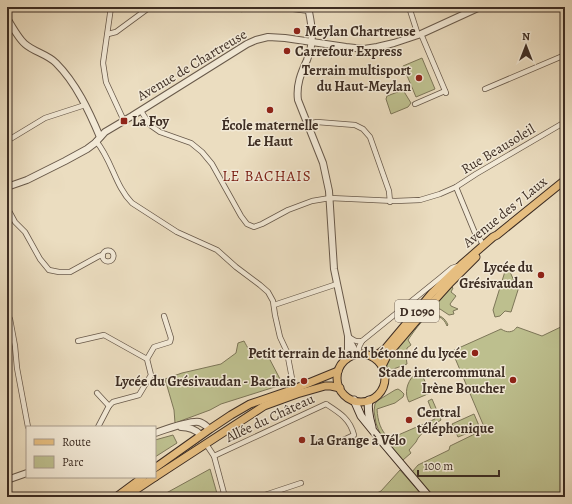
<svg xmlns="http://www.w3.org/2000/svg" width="572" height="504" viewBox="0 0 572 504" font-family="Alegreya,serif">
  <rect width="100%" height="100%" fill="#ebddc0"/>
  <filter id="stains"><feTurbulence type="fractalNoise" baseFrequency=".005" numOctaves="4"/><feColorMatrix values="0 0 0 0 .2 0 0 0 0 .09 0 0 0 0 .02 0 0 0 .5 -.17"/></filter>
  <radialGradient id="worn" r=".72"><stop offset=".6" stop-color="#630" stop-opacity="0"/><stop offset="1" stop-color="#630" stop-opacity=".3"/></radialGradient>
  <g fill="#bdbf8e" stroke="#7d7658">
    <path d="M422 58 435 89 416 97 403 66Z"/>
    <path d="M403 90 411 103 408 107 391 114 386 99 387 96Z"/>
    <path d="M507 265 518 290 511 312 505 311 500 316 495 317 493 310Z"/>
    <path d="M451 286 453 288 451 292 456 296 450 304 451 306 458 309 453 311 454 314 449 315 440 309H430Z"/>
    <path d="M434 314C441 316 445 318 448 325L447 326C445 321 442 317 436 316 435 316 430 316 429 316 423 318 412 334 408 340L411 345 407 348 406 356 407 364 388 371C386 366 386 363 389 358L423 319 428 315Z"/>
    <path d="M565 325V497H432L412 472 418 465 449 450 450 446 485 429 452 351 501 329C507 333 513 333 517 327L542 336Z"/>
    <path d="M244 341C251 354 252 356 268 356L280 379 281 385 221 404 210 410 175 423 174 410 165 379 182 373 221 364 236 353 238 343Z"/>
    <path d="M419 375 423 377 430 393 409 402C404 393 407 383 413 376Z"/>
    <path d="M398 389 401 391 404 394 403 397 395 403 377 409C378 422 380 429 389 439L435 419 428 401 432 399 441 420 425 430 418 438 416 442 409 450 411 453 403 460 381 437 376 423 374 411 375 404 377 401 395 390Z"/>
    <path d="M474 414 480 428 458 437 452 424Z"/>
    <path d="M173 435 177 443 155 457V440Z"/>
    <path d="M210 469 218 497H159Z"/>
    <path d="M400 470 424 497H369L381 491Z"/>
  </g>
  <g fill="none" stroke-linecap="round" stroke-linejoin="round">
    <path stroke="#76827f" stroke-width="1.5" d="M563 497 565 496"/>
    <g stroke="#68594a" stroke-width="6">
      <g id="minor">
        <path d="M111 7 103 63 106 82 124 121"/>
        <path d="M241 7 242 9 245 7"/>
        <path d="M289 7 293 9 309 11"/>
        <path d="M409 7 418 35"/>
        <path d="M108 34 116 32 150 7"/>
        <path d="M421 34 446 93"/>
        <path d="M485 89 565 55"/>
        <path d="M415 104 445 91"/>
        <path d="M141 111 150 125 160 132 191 143 202 152 212 164 241 216 247 224 254 227 262 224 288 210 312 201 330 198 395 201 420 200 440 194 456 187 476 174 565 122"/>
        <path d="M307 124 317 122 355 125 363 129 370 137 389 191 390 202"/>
        <path d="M7 141 45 118 85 105"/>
        <path d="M96 141C112 160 115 186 132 203L177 232 217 250 236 267 260 285 268 292 273 301 275 315 280 337 287 352 294 389"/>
        <path d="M456 187 475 233 478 235 483 245"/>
        <path d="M7 196 9 211 15 222 25 232 40 259 49 270 59 272H70L99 256 103 255"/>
        <circle cx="108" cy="256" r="5.5"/>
        <path d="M274 305 337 284"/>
        <path d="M10 319 15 346 17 368 28 427"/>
        <path d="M349 337C353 340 356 342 362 341"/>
        <path d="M78 341 104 335 147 359 151 375 139 395 113 402 109 406 98 427"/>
        <path d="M359 354V347L362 341 440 278 452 268 458 266"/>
        <path d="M147 359 154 347 170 342 171 338 164 316"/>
        <path d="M97 393 109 406"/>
        <path d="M206 444 214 456 225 497"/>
        <path d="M214 456 326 404C340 413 350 419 354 435L339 442"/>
        <path d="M259 497 301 483"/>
      </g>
    </g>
    <g stroke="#68594a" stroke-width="8">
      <g id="tertiary">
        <path d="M308 7C311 21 314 37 310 51 309 54 308 57 307 60 301 73 296 85 298 100L323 163 329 191 334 269 348 336V350L347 359"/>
        <path d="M7 18C11 25 19 39 25 44 34 52 47 54 56 63 76 83 89 111 100 137"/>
        <path d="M7 187 27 180 65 161 87 149 95 143 105 132 132 116 247 44 256 40 268 37 285 38 346 47 364 49 377 47 394 43 421 34 480 7"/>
        <path d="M349 340 355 351 359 354"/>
        <path d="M181 427C189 427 195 429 201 435"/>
        <path d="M155 433C164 430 191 420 199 422 203 423 206 426 210 429"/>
        <path d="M7 480 27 473"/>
      </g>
    </g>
    <g stroke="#3d2d23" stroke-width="9">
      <g id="secondary">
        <path d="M354 400 361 416 374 432 429 497"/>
        <path d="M369 400C367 409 369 417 372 427"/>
      </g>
    </g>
    <g stroke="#3d2d23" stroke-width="9">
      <g id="primary">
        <circle cx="361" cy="378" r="24"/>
        <path d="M374 357 385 349 432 293 461 265 493 237 497 235 565 180"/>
        <path d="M382 366 388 354 423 313 451 282 476 257"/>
        <path d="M155 468 210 429 231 415 250 404 294 389 338 371"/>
        <path d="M155 477 264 406 297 394 325 386H331L340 388"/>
        <path d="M116 497 143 477"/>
        <path d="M125 497 155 477"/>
      </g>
    </g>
    <use href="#minor" stroke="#f2e9d6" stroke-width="4.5"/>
    <use href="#tertiary" stroke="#f2e9d6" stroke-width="6"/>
    <use href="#secondary" stroke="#f2e9d6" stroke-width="7"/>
    <use href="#primary" stroke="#e6be80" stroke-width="7"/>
  </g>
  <g fill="#8f2418" stroke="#f2e9d6" stroke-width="1.5">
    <circle cx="297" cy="31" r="4"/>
    <circle cx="287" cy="51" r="4"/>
    <circle cx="419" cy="78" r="4"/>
    <circle cx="270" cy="110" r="4"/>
    <rect x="120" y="117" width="8" height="8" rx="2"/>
    <circle cx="541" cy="275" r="4"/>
    <circle cx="475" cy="353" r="4"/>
    <circle cx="513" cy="380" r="4"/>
    <circle cx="304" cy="381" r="4"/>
    <circle cx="409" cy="420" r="4"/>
    <circle cx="302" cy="440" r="4"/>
  </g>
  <g text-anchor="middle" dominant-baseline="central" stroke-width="3" stroke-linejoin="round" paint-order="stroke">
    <rect fill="#f2e9d6" stroke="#736559" stroke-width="1" x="395" y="300" width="44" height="22" rx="3"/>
    <g font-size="13" font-weight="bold" fill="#3d2d23">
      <text x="417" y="311">D 1090</text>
    </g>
    <g font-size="14" font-weight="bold" fill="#3d2d23" stroke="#f2e9d6" text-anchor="start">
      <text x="305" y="31">Meylan Chartreuse</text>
      <text x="295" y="51">Carrefour Express</text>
      <text x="411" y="70" text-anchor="end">Terrain multisport<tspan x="411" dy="16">du Haut-Meylan</tspan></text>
      <text x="132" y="121">La Foy</text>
      <text x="270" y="125" text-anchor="middle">École maternelle<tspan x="270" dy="16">Le Haut</tspan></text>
      <text x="533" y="267" text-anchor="end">Lycée du<tspan x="533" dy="16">Grésivaudan</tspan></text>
      <text x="467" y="353" text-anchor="end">Petit terrain de hand bétonné du lycée</text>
      <text x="505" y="372" text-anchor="end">Stade intercommunal<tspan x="505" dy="16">Irène Boucher</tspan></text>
      <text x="296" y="381" text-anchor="end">Lycée du Grésivaudan - Bachais</text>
      <text x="417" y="412">Central<tspan x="417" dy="16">téléphonique</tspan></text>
      <text x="310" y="440">La Grange à Vélo</text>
    </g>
    <g font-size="14" fill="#3d2d23" stroke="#f2e9d6">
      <text transform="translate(192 65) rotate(-31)">Avenue de Chartreuse</text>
      <text transform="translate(498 149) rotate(-31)">Rue Beausoleil</text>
      <text transform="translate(505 212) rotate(-39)">Avenue des 7 Laux</text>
      <text transform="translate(270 418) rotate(-25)">Allée du Château</text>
    </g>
    <g font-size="15" letter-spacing="1" fill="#7a1f14" stroke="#f2e9d6">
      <text x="267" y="176">LE BACHAIS</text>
    </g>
  </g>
  <rect width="572" height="504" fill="none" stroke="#ebddc0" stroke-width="24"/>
  <rect x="8" y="8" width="556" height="488" fill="none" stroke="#3d2d23" stroke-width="2"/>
  <rect x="12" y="12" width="548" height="480" fill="none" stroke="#3d2d23"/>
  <rect x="26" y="426" width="130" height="52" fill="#f2e9d6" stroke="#aa9e8e"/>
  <rect x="34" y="439" width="20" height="6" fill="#e6be80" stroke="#aa9e8e"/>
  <text x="62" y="446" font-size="12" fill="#3d2d23">Route</text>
  <rect x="34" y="456" width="20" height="12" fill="#bdbf8e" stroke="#aa9e8e"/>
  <text x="62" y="466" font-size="12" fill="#3d2d23">Parc</text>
  <g transform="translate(526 46)" stroke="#f2e9d6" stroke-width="3" paint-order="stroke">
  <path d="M0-3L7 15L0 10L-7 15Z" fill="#3d2d23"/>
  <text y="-6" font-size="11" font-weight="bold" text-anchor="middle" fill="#3d2d23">N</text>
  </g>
  <path d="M418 470v6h81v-6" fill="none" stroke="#3d2d23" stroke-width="2"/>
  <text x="424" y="470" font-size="12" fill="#3d2d23" stroke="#f2e9d6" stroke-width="3" paint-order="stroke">100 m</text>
  <rect width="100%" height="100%" filter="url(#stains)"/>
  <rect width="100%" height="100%" fill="url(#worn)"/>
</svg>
